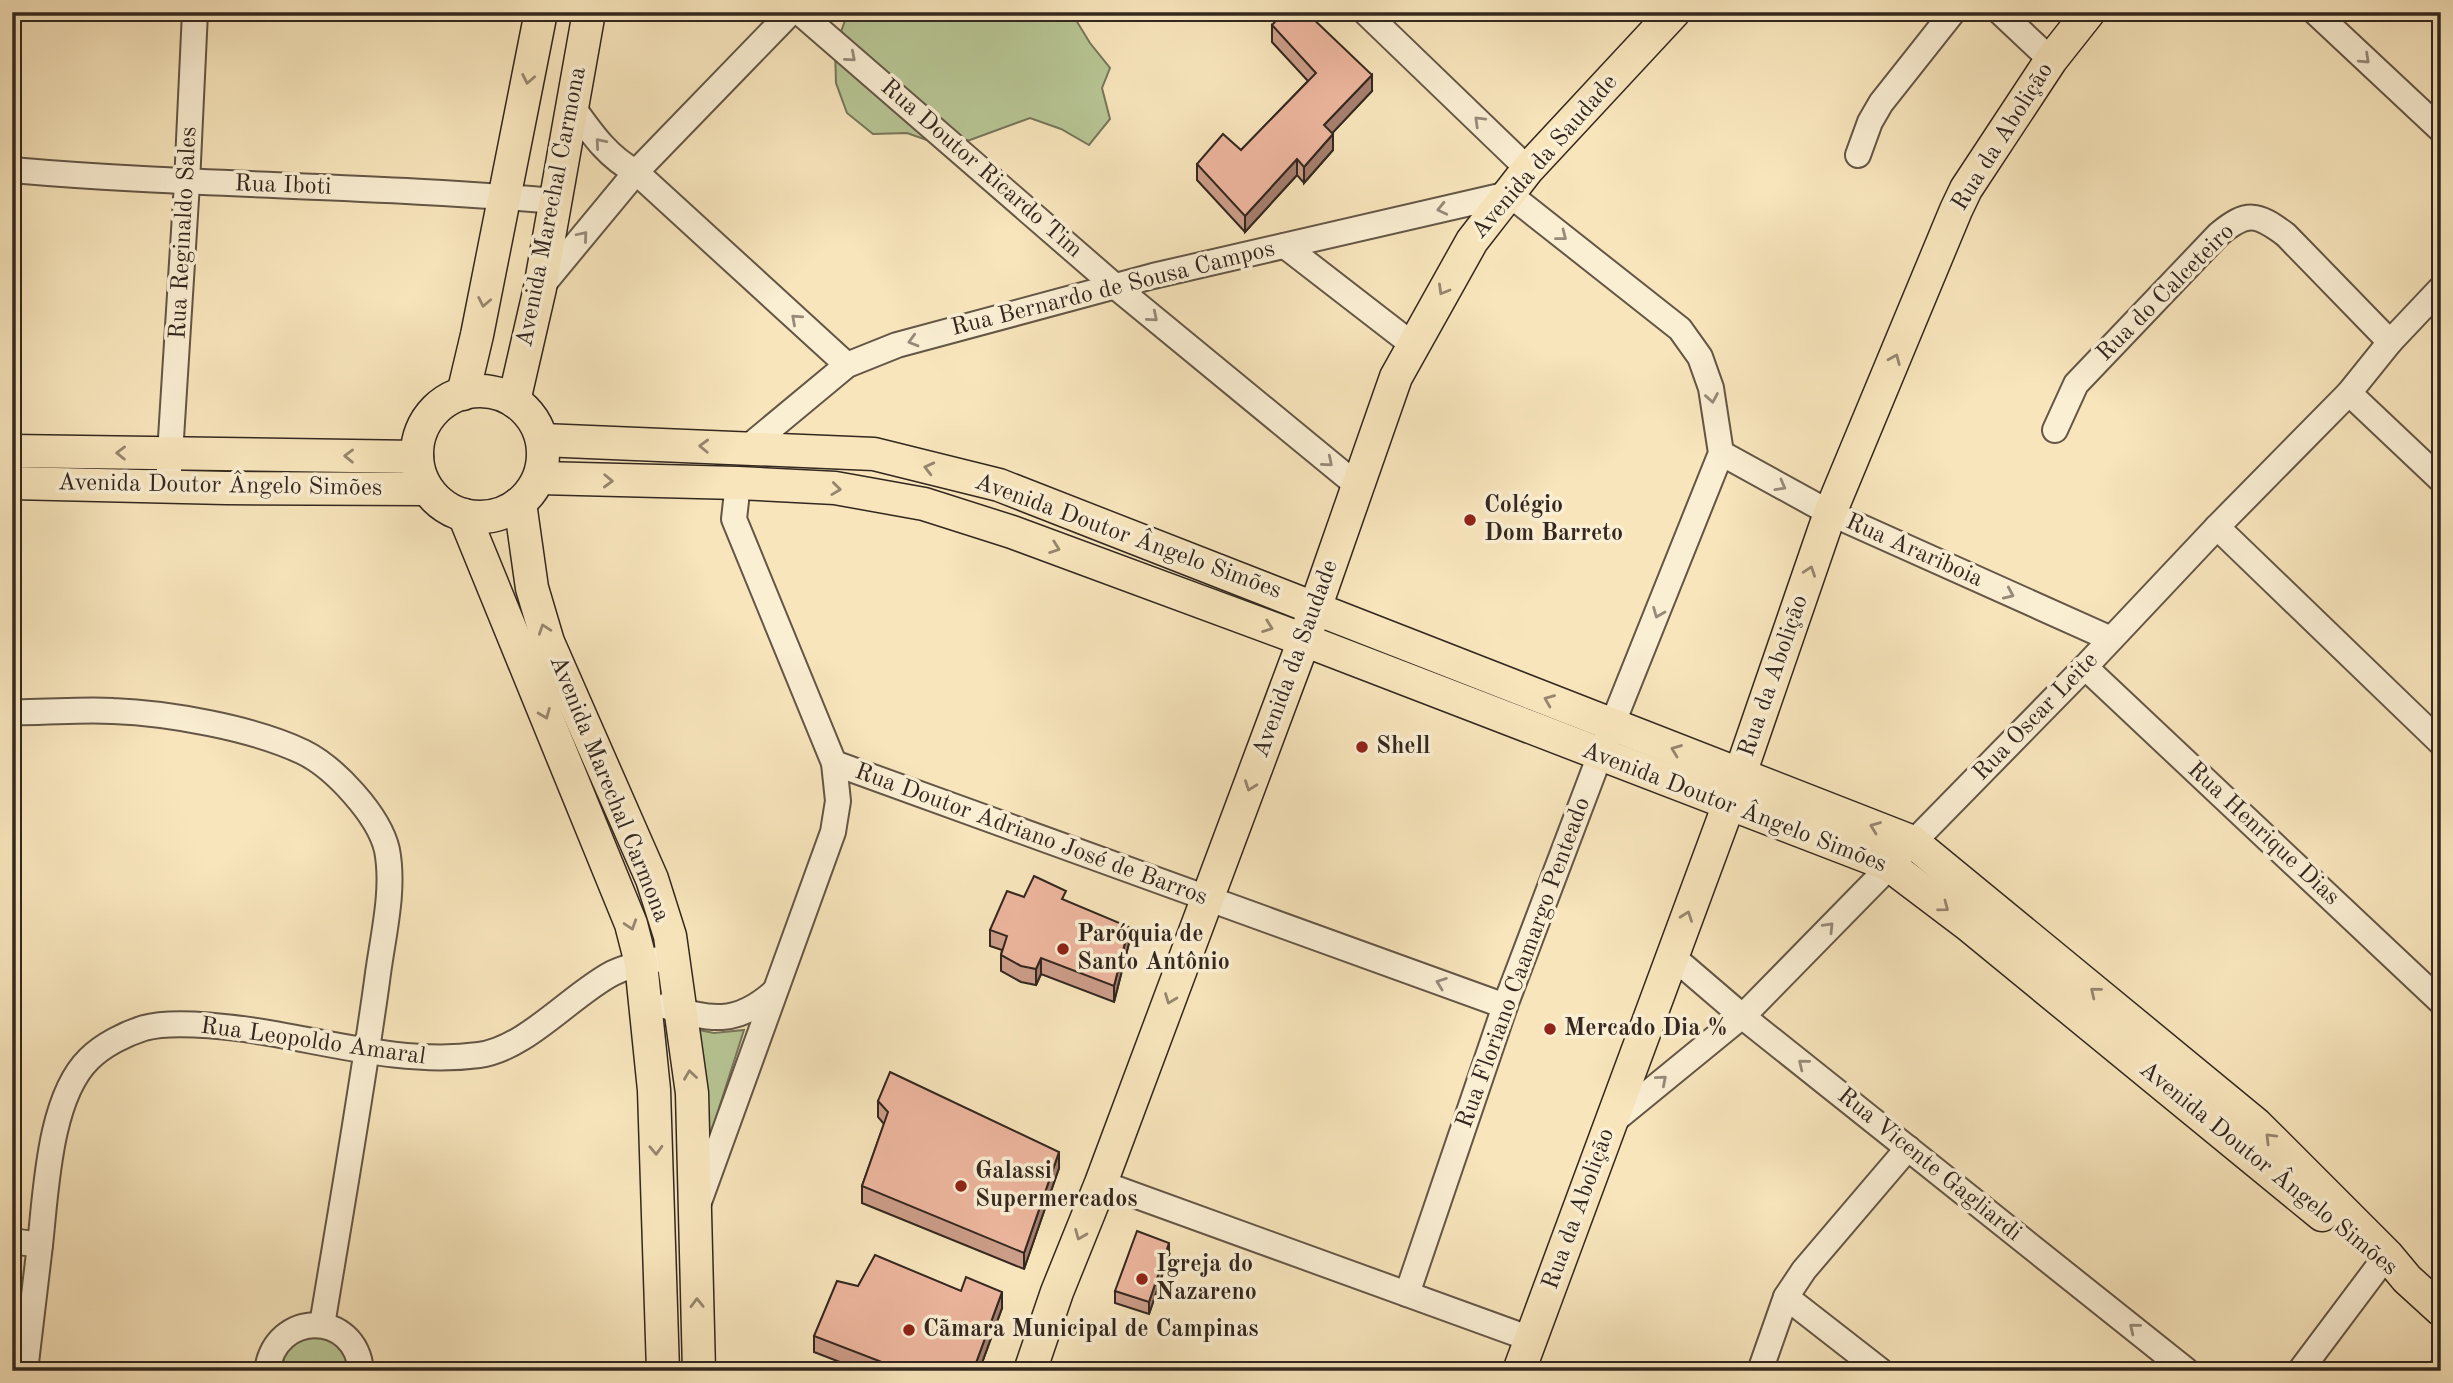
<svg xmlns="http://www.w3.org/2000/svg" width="2453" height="1383" viewBox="0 0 2453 1383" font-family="'Old Standard TT',serif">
  <rect width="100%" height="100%" fill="#f8e5bc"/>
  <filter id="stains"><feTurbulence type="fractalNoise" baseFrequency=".00286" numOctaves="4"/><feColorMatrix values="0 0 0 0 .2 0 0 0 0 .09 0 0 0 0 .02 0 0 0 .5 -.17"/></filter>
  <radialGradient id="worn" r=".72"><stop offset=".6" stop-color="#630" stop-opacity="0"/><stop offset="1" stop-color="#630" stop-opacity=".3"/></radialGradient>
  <g fill="#b8c695" stroke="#76765a" stroke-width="2">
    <path d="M848 12H1071L1090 43 1110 68 1102 88 1110 119 1089 145 1061 129 1030 118 970 140 938 144 907 133 873 134 847 113 836 83 835 49Z"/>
    <path d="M699 1030 714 1033 744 1030 705 1152Z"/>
    <path d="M303 1334 337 1336 354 1371H282L285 1352Z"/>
  </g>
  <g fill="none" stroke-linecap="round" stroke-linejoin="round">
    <g stroke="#645646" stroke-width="28">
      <g id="minor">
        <path d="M799 12 1116 287 1358 486"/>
        <path d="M1365 12 1528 169"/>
        <path d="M2000 12 2051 60"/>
        <path d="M2315 12 2441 130"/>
        <path d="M572 106C590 131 607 157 636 172L847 365"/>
        <path d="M1858 155 1870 122 1881 103 1953 12"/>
        <path d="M12 170C193 186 374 185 554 201"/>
        <path d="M1285 246 1413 345"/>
        <path d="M540 288 636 172 791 12"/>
        <path d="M2349 393 2441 480"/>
        <path d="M2055 430 2076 384 2219 234C2247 211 2257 213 2286 235L2390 342"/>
        <path d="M747 448 847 365 897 345 1153 276 1509 194 1680 329 1700 357 1711 388 1721 453 1600 755 1506 1003 1407 1294"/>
        <path d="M1721 453 1830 513 2111 639"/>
        <path d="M168 486 187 183 195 12"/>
        <path d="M2217 527 2441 743"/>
        <path d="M2085 667 2441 1002"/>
        <path d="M12 712C46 713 79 709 113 711 168 713 253 728 303 752 334 767 379 815 387 850 395 892 382 939 377 981 361 1096 341 1210 322 1325"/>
        <path d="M834 763 1505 1006"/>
        <path d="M1672 956 1742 1016 2187 1371"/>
        <path d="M665 1006C710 1020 736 1026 774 992"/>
        <path d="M1610 1124 1747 1012 2085 667 2217 527 2349 393 2390 342 2441 288"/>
        <path d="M1101 1183 1531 1339"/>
        <path d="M699 1202 833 832 838 801 834 763 734 519 738 483"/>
        <path d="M12 1241 40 1245"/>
        <path d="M1786 1297 1881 1371"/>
        <path d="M25 1371C30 1329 35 1287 40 1245 46 1192 49 1098 89 1059 103 1045 125 1034 144 1028 176 1019 241 1028 275 1034 342 1046 411 1064 479 1055 526 1049 572 994 613 973 627 966 643 963 659 959"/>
        <path d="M267 1371C275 1310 356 1310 361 1371"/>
        <path d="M1760 1371 1786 1297 1804 1270 1908 1148"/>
        <path d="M2300 1371 2387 1255"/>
      </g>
    </g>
    <g stroke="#33271f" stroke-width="35">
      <g id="major">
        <circle cx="480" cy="454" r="63"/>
        <path d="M463 394 477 335 541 12"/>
        <path d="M514 401 540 288 589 12"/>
        <path d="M542 440 874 454 999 485 1913 842 2256 1124 2387 1255 2407 1279 2441 1310"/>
        <path d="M12 451 417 457"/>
        <path d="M540 478 738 483 835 488 924 504 1012 532 1304 640 1889 865 1967 924 2322 1215"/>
        <path d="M12 483 226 488 427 489"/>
        <path d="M520 503 532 588 548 642 652 879 670 936 692 1093 699 1371"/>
        <path d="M464 515 631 924 641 963 654 1090 663 1371"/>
        <path d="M1030 1371 1057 1292 1101 1183 1304 640 1396 377 1472 241 1528 169 1674 12"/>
        <path d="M1519 1371 1740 774 1830 513 1956 210 1966 189 2051 60 2089 12"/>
      </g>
    </g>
    <use href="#minor" stroke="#faeed3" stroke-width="24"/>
    <use href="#major" stroke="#f8e5bc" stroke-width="32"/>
    <path stroke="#33271f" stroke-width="5" stroke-dasharray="12 12" stroke-linecap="butt" d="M2425 1371 2441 1352"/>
  </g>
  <g fill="#cc9d88" stroke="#33271f" stroke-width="2">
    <path d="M1272 25 1372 91 1332 133 1333 150 1304 183 1297 175 1245 232 1197 180V164L1241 150 1308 81 1272 42Z"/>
    <path d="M1024 897 1066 901 1129 943 1114 1002 1041 974 1036 985 1021 982 1001 971V955L1002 950 990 946V930Z"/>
    <path d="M878 1101 1059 1168 1024 1269 862 1203V1186L884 1124 878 1117Z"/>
    <path d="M1169 1255 1149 1314 1115 1303V1291Z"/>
    <path d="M858 1286 1002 1308 979 1371H863L814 1352V1336Z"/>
  </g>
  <g fill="#a67f6f" stroke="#33271f" stroke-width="2">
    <path d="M1372 75V91L1324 142V125Z"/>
    <path d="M1333 134V150L1304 183V167Z"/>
    <path d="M1297 159V175L1245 232V216Z"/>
    <path d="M1129 927V943L1114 1002V986Z"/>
    <path d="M1041 958V974L1036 985V969Z"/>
    <path d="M1059 1152V1168L1024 1269V1253Z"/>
    <path d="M1169 1243V1255L1149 1314V1302Z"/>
    <path d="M1002 1292V1308L979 1371H973Z"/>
  </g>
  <g fill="#edb69e" stroke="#33271f" stroke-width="2">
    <path d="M1284 12H1306L1372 75 1324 125 1333 134 1304 167 1297 159 1245 216 1197 164 1223 134 1241 150 1316 73 1272 25Z"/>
    <path d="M1034 876 1066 891 1062 899 1129 927 1114 986 1041 958 1036 969 1021 966 1001 955 1007 936 990 930 1007 891 1024 897Z"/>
    <path d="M890 1072 1059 1152 1024 1253 862 1186 888 1112 878 1101Z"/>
    <path d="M1137 1231 1169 1243 1149 1302 1115 1291Z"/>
    <path d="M875 1255 961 1291 966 1277 1002 1292 973 1371H905L814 1336 837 1281 858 1286Z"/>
  </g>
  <defs><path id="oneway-chevron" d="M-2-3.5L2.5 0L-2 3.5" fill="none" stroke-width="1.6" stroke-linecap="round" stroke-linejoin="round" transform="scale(1.75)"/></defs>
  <g stroke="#968a79">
    <use href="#oneway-chevron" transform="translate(851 57) rotate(41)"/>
    <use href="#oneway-chevron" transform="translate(2365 59) rotate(43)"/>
    <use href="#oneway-chevron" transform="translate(1479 121) rotate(-136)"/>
    <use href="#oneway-chevron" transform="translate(600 143) rotate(-131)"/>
    <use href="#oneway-chevron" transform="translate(1442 209) rotate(167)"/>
    <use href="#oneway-chevron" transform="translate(583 236) rotate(-50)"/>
    <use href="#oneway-chevron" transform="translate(1562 236) rotate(38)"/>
    <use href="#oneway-chevron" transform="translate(1153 317) rotate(40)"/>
    <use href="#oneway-chevron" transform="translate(796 319) rotate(-138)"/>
    <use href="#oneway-chevron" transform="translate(913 341) rotate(164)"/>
    <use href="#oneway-chevron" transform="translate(1712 398) rotate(80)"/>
    <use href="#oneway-chevron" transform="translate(1328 462) rotate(40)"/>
    <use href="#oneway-chevron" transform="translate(1781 486) rotate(29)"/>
    <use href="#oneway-chevron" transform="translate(2009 594) rotate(24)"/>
    <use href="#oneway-chevron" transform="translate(1658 613) rotate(112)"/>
    <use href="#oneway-chevron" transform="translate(1829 927) rotate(-46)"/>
    <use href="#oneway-chevron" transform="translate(1441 983) rotate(-160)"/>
    <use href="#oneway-chevron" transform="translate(1803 1064) rotate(-141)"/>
    <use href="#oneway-chevron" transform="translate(1662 1080) rotate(-41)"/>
    <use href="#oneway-chevron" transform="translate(2134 1328) rotate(-141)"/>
  </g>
  <g stroke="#96866e">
    <use href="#oneway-chevron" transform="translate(528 79) rotate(101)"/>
    <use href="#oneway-chevron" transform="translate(1443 290) rotate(120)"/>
    <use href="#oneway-chevron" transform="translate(484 302) rotate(101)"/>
    <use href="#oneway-chevron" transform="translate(1895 359) rotate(-67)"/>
    <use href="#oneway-chevron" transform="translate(704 446) rotate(-178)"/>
    <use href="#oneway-chevron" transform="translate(121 453) rotate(-179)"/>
    <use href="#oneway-chevron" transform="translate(349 456) rotate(-179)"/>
    <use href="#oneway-chevron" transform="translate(929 468) rotate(-166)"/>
    <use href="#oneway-chevron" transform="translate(608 481) rotate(2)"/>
    <use href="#oneway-chevron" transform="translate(836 489) rotate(7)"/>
    <use href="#oneway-chevron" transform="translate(1055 548) rotate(20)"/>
    <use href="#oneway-chevron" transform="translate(1810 571) rotate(-71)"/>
    <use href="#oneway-chevron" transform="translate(1268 627) rotate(20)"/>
    <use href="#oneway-chevron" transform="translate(544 629) rotate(-109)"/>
    <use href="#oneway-chevron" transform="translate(1549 700) rotate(-158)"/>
    <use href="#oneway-chevron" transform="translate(545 714) rotate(68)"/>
    <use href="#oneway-chevron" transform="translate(1676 750) rotate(-159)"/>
    <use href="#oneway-chevron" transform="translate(1250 786) rotate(110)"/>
    <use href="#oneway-chevron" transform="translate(1875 827) rotate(-159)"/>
    <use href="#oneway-chevron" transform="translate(1944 907) rotate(37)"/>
    <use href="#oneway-chevron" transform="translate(1687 916) rotate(-70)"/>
    <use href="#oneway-chevron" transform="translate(631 925) rotate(72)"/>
    <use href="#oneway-chevron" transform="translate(2095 992) rotate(-141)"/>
    <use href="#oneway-chevron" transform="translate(1170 999) rotate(111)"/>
    <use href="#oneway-chevron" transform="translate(690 1075) rotate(-98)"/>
    <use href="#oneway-chevron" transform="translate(2270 1138) rotate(-135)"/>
    <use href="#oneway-chevron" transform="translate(656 1150) rotate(88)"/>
    <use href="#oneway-chevron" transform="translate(1080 1235) rotate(112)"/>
    <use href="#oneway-chevron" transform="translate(697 1303) rotate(-91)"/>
  </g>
  <g fill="#8f2418" stroke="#faeed3" stroke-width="2.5">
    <circle cx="1470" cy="520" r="7"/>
    <circle cx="1362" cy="747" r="7"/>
    <circle cx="1063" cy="949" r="7"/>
    <circle cx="1550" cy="1029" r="7"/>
    <circle cx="961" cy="1186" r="7"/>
    <circle cx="1142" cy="1279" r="7"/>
    <circle cx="909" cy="1330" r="7"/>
  </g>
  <g text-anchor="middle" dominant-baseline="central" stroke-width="7" stroke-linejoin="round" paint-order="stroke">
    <g font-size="24" fill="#33271f" stroke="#faeed3">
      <text transform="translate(2003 137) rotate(-58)">Rua da Abolição</text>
      <text transform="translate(1545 157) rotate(-49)">Avenida da Saudade</text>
      <text transform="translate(981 169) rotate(41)">Rua Doutor Ricardo Tim</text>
      <text transform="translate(283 186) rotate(2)">Rua Iboti</text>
      <text transform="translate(552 207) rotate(-79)">Avenida Marechal Carmona</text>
      <text transform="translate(184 233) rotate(-87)">Rua Reginaldo Sales</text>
      <text transform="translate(1113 289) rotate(-14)">Rua Bernardo de Sousa Campos</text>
      <text transform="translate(2166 293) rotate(-45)">Rua do Calceteiro</text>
      <text transform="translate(220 486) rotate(1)">Avenida Doutor Ângelo Simões</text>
      <text transform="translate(1128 537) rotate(20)">Avenida Doutor Ângelo Simões</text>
      <text transform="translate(1914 551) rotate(24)">Rua Arariboia</text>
      <text transform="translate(1296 659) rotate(-70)">Avenida da Saudade</text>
      <text transform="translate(1774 676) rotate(-71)">Rua da Abolição</text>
      <text transform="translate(2036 717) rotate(-46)">Rua Oscar Leite</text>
      <text transform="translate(609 789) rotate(68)">Avenida Marechal Carmona</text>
      <text transform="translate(1734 808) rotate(21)">Avenida Doutor Ângelo Simões</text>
      <text transform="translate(2263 834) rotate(43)">Rua Henrique Dias</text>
      <text transform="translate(1031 835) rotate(20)">Rua Doutor Adriano José de Barros</text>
      <text transform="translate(1524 963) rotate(-70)">Rua Floriano Caamargo Penteado</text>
      <text transform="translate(313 1042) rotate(8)">Rua Leopoldo Amaral</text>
      <text transform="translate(1929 1165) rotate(39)">Rua Vicente Gagliardi</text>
      <text transform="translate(2268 1169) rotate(39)">Avenida Doutor Ângelo Simões</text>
      <text transform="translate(1579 1209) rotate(-70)">Rua da Abolição</text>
    </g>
    <g font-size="24" font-weight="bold" fill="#33271f" stroke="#faeed3" text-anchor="start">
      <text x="1484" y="506">Colégio<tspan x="1484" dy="28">Dom Barreto</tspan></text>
      <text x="1376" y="747">Shell</text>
      <text x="1077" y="935">Paróquia de<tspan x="1077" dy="28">Santo Antônio</tspan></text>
      <text x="1564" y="1029">Mercado Dia %</text>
      <text x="975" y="1172">Galassi<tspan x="975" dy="28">Supermercados</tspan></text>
      <text x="1156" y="1265">Igreja do<tspan x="1156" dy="28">Nazareno</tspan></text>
      <text x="923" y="1330">Cãmara Municipal de Campinas</text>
    </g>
  </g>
  <rect width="2453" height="1383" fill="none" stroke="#f8e5bc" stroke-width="42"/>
  <rect x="14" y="14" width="2425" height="1355" fill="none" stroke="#33271f" stroke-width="3.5"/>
  <rect x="21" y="21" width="2411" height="1341" fill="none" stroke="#33271f" stroke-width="2"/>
  <rect width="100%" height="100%" filter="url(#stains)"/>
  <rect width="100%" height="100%" fill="url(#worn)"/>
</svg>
